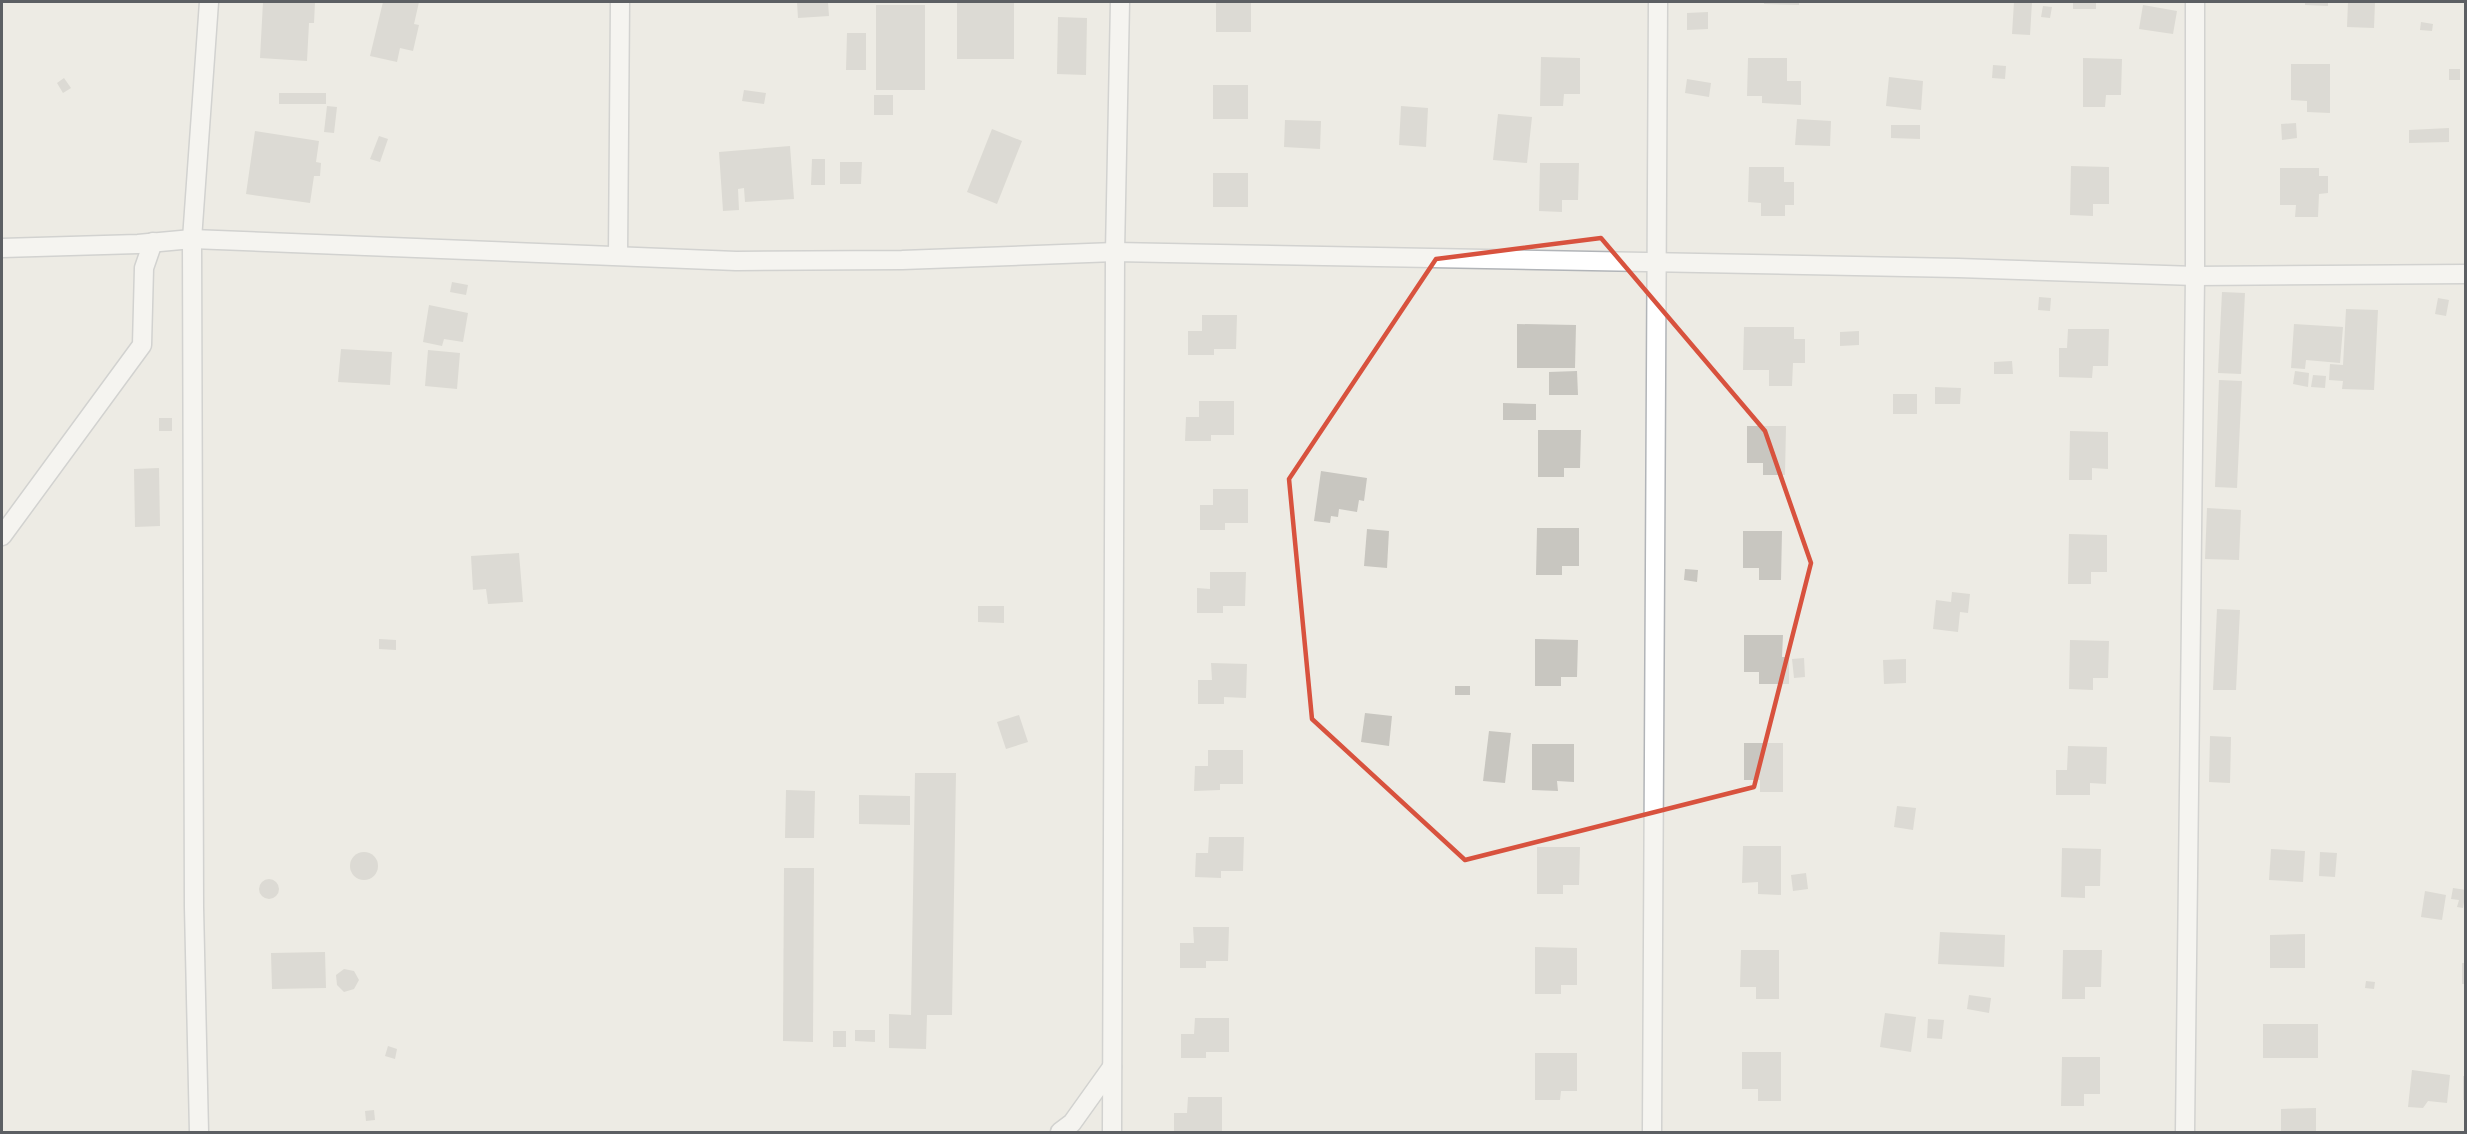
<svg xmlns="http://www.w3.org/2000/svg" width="2467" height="1134" viewBox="0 0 2467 1134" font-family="'Varela Round',sans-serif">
  <rect width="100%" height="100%" fill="#edebe4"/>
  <g fill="#c8c6c0">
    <path d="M263 2H315L314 23H309L307 61 260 58Z"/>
    <path d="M383 2H419L414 24 419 25 413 51 400 48 397 62 370 56Z"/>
    <path d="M797 2H828L829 16 798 18Z"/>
    <rect x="957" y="2" width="57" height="57"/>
    <rect x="1216" y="2" width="35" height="30"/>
    <path d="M1764 2H1799V5L1764 4Z"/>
    <path d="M2014 2H2032L2030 35 2012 34Z"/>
    <rect x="2073" y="2" width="23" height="7"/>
    <path d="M2305 2H2328V6L2305 5Z"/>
    <path d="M2348 2H2375L2374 28 2347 27Z"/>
    <rect x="876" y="5" width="49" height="85"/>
    <path d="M2143 5 2177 11 2173 34 2139 29Z"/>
    <path d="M2043 6 2052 7 2050 18 2041 17Z"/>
    <path d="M1708 12V29L1687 30V13Z"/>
    <path d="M1058 17 1087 18 1086 75 1057 74Z"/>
    <path d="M2421 22 2433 24 2432 31 2420 30Z"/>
    <path d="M847 33H866V70H846Z"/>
    <path d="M1541 57 1580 58V94H1564L1563 106H1540Z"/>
    <path d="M1748 58H1787V81H1801V105L1762 103V96H1747Z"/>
    <path d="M2083 58 2122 59 2121 95H2106L2105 107H2083Z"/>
    <path d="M2291 64H2330V113L2307 112V101L2291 100Z"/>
    <path d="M1993 65 2006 66 2005 79 1992 78Z"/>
    <rect x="2449" y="69" width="11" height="11"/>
    <path d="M1889 77 1923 81 1921 110 1886 106Z"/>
    <path d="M64 78 71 88 63 93 57 83Z"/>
    <path d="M1687 79 1711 83 1709 97 1685 93Z"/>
    <rect x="1213" y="85" width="35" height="34"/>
    <path d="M744 90 766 93 764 104 742 101Z"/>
    <rect x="279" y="93" width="47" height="11"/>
    <rect x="874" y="95" width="19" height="20"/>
    <path d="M327 106 337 107 334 133 324 132Z"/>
    <path d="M1401 106 1428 108 1426 147 1399 145Z"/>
    <path d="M1498 114 1532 117 1527 163 1493 160Z"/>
    <path d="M1797 119 1831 121 1830 146 1795 145Z"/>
    <path d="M1285 120 1321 121 1320 149 1284 147Z"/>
    <path d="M2296 123 2297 138 2282 140 2281 124Z"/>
    <path d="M1891 125H1920V139L1891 138Z"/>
    <path d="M2449 128V142L2409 143V130Z"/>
    <path d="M992 129 1022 141 997 204 967 192Z"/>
    <path d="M255 131 319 141 316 162 321 163 320 176H314L310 203 246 194Z"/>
    <path d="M379 136 388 139 380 162 370 159Z"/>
    <path d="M790 146 794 199 745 202 744 188 738 189 739 210 723 211 719 152Z"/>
    <path d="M812 159H825V185H811Z"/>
    <path d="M840 162H862L861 184H840Z"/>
    <path d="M1540 163H1579L1578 200H1562V212L1539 211Z"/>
    <path d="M2071 166 2109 167V204H2093V216L2070 215Z"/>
    <path d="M1749 167H1784V182H1794V205H1785V216H1761V203L1748 202Z"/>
    <path d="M2280 168H2319V176H2328V193L2319 194 2318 217H2295L2296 205H2280Z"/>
    <rect x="1213" y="173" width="35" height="34"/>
    <path d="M452 282 468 285 466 295 450 292Z"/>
    <path d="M2222 292 2245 293 2241 374 2218 373Z"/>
    <path d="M2039 297 2051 298 2050 311 2038 310Z"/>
    <path d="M2438 298 2449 300 2446 316 2435 314Z"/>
    <path d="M429 305 468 313 463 342 444 339 442 346 423 342Z"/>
    <path d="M2346 309 2378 310 2374 390 2342 389 2343 381 2329 380 2330 364 2343 365Z"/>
    <path d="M1202 315H1237L1236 349H1214V355H1188V331H1202Z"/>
    <path d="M1517 324 1576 325 1575 368H1517Z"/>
    <path d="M2294 324 2343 327 2340 363 2306 360 2305 369 2291 368Z"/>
    <path d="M1744 327H1794V339H1805V363H1793L1792 386H1769V370H1743Z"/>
    <path d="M2068 329H2109L2108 366H2093L2092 378 2059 377V348H2067Z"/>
    <path d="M1859 331V345L1840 346V332Z"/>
    <path d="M341 349 392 352 390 385 338 382Z"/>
    <path d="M428 350 460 353 457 389 425 386Z"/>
    <path d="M2012 361 2013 374H1994V362Z"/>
    <path d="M1577 371 1578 395H1549V372Z"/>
    <path d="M2295 371 2309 373 2308 387 2293 384Z"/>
    <path d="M2313 375 2326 376 2325 388 2311 387Z"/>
    <path d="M2219 380 2242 381 2237 488 2215 487Z"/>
    <path d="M1935 387 1961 388 1960 404H1935Z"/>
    <rect x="1893" y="394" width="24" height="20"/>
    <path d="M1199 401H1234V435H1211V441H1185L1186 417H1199Z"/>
    <path d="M1503 403 1536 404V420H1503Z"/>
    <rect x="159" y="418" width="13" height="13"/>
    <path d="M1747 426H1786L1785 475H1763V463H1747Z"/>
    <path d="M1538 430H1581L1580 468H1564V477H1538Z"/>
    <path d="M2070 431 2108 432V469L2092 468V480H2069Z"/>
    <path d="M159 468 160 526 135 527 134 469Z"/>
    <path d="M1321 471 1367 478 1364 501 1359 500 1357 512 1339 509 1338 517 1331 516 1330 523 1314 521Z"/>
    <path d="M1213 489H1248V523H1225V530H1200V505H1213Z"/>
    <path d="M2207 508 2241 510 2239 560 2205 559Z"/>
    <path d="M1537 528H1579V566H1562V575H1536Z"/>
    <path d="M1367 529 1389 531 1387 568 1364 566Z"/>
    <path d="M1743 531H1782L1781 580H1759V568H1743Z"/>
    <path d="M2069 534 2107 535V572H2091V584H2068Z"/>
    <path d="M519 553 523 602 488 604 486 589 473 590 471 556Z"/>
    <path d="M1685 569 1698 570 1697 582 1684 580Z"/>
    <path d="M1210 572H1246L1245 606H1223V613H1197V588L1210 589Z"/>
    <path d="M1952 592 1970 594 1968 613 1960 612 1958 632 1933 629 1936 600 1951 602Z"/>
    <path d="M978 606H1004V623L978 622Z"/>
    <path d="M2217 609 2240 610 2236 690H2213Z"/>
    <path d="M1744 635H1783L1782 657H1789V684H1759V672H1744Z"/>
    <path d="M379 639 396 640V650L379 649Z"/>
    <path d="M1535 639 1578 640 1577 677H1561V686H1535Z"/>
    <path d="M2070 640 2109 641 2108 678H2093V690L2069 689Z"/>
    <path d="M1804 658 1805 677 1794 678 1792 659Z"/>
    <path d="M1906 659V683L1884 684 1883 660Z"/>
    <path d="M1211 663 1247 664 1246 698 1224 697V704H1198V680H1212Z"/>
    <rect x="1455" y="686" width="15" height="9"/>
    <path d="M1365 713 1392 716 1389 746 1361 742Z"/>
    <path d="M1019 715 1028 742 1006 749 997 722Z"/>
    <path d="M1489 731 1511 733 1505 783 1483 781Z"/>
    <path d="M2210 736 2231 737 2230 783 2209 782Z"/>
    <path d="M1744 743H1783V792H1760V780H1744Z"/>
    <path d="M1532 744H1574V782L1557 781 1558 791 1532 790Z"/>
    <path d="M2068 746 2107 747 2106 784 2090 783V795H2056V770H2067Z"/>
    <path d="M1208 750H1243V784H1220V790L1194 791 1195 766H1208Z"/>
    <path d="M915 773H956L952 1015H927L926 1049 889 1048V1014L911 1015Z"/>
    <path d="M786 790 815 791 814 838H785Z"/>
    <path d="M859 795 910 796V825L859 824Z"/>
    <path d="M1897 806 1916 808 1913 830 1894 827Z"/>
    <path d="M1209 837H1244L1243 871H1221V878L1195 877 1196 853H1208Z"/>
    <path d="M1743 846H1781V895L1758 894V882L1742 883Z"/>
    <path d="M1537 847H1580L1579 885H1563V894H1537Z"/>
    <path d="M2062 848 2101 849 2100 886H2085V898L2061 897Z"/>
    <path d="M2271 849 2305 851 2303 882 2269 880Z"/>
    <circle cx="364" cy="866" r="14"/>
    <path d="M2320 852 2337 853 2335 877 2319 876Z"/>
    <path d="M784 868H814L813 1042 783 1041Z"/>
    <path d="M1806 873 1808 889 1793 891 1791 875Z"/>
    <circle cx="269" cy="889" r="10"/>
    <path d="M2453 888 2466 890 2463 908 2457 907 2459 900 2451 899Z"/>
    <path d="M2425 891 2446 895 2442 920 2421 917Z"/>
    <path d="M1193 927H1229L1228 961H1206V968H1180V943H1194Z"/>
    <path d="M1940 932 2005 935 2004 967 1938 964Z"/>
    <path d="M2305 934V968H2270V935Z"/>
    <path d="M1535 947 1577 948V985H1561V994H1535Z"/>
    <path d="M1741 950H1779V999H1756V987H1740Z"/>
    <path d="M2063 950H2102L2101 987H2085V999H2062Z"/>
    <path d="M325 952 326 988 272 989 271 953Z"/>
    <rect x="2462" y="963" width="4" height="21"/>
    <path d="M344 969 354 971 359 980 354 989 344 992 337 985 336 975Z"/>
    <path d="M2366 981 2375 982 2374 989 2365 988Z"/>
    <path d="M1969 995 1991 998 1989 1013 1967 1009Z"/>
    <path d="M1885 1013 1916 1017 1911 1052 1880 1047Z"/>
    <path d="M1195 1018H1229V1052H1206V1058H1181V1034H1194Z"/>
    <path d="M1928 1019 1944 1020 1942 1039 1927 1038Z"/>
    <rect x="2263" y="1024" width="55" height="34"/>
    <path d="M855 1030H875V1042L855 1041Z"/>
    <rect x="833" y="1031" width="13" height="16"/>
    <path d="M388 1046 397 1049 395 1059 385 1056Z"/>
    <path d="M1742 1052H1781V1101H1758V1089H1742Z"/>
    <path d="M1535 1053H1577V1091H1561L1560 1100H1535Z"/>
    <path d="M2062 1057H2100V1094H2084V1106H2061Z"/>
    <path d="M2412 1070 2450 1075 2447 1103 2428 1101 2423 1108 2408 1107Z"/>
    <rect x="2463" y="1076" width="3" height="24"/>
    <path d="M1188 1097H1222V1131L1174 1132V1113H1187Z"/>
    <path d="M2316 1108V1132H2281V1109Z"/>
    <path d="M374 1110 375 1120 366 1121 365 1111Z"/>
  </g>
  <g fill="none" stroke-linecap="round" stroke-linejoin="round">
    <g stroke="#b1b4b8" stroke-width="21">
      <g id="street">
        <path d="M2 248 138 244 192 239 736 261 902 260 1115 252 1958 268 2195 276 2466 274"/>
        <path d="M618 255 620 2"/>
        <path d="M2 536 142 345 144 268 153 242"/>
        <path d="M199 1132 194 907 192 239 209 2"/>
        <path d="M1060 1132 1072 1123 1112 1067"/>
        <path d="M1112 1132 1115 252 1120 2"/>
        <path d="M1652 1132 1658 2"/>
        <path d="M2185 1132 2195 276V2"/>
      </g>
    </g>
    <use href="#street" stroke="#fff" stroke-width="18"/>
  </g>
  <path d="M0 0H2467V1134H0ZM1601 238 1765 431 1811 563 1754 787 1465 860 1312 719 1289 479 1436 259Z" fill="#edebe4" fill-opacity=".55" fill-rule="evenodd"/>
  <path fill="none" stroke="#d8523e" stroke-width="4.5" stroke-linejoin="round" d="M1601 238 1765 431 1811 563 1754 787 1465 860 1312 719 1289 479 1436 259Z"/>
  <rect width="2467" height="1134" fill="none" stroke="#5c5f63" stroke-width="6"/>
</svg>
